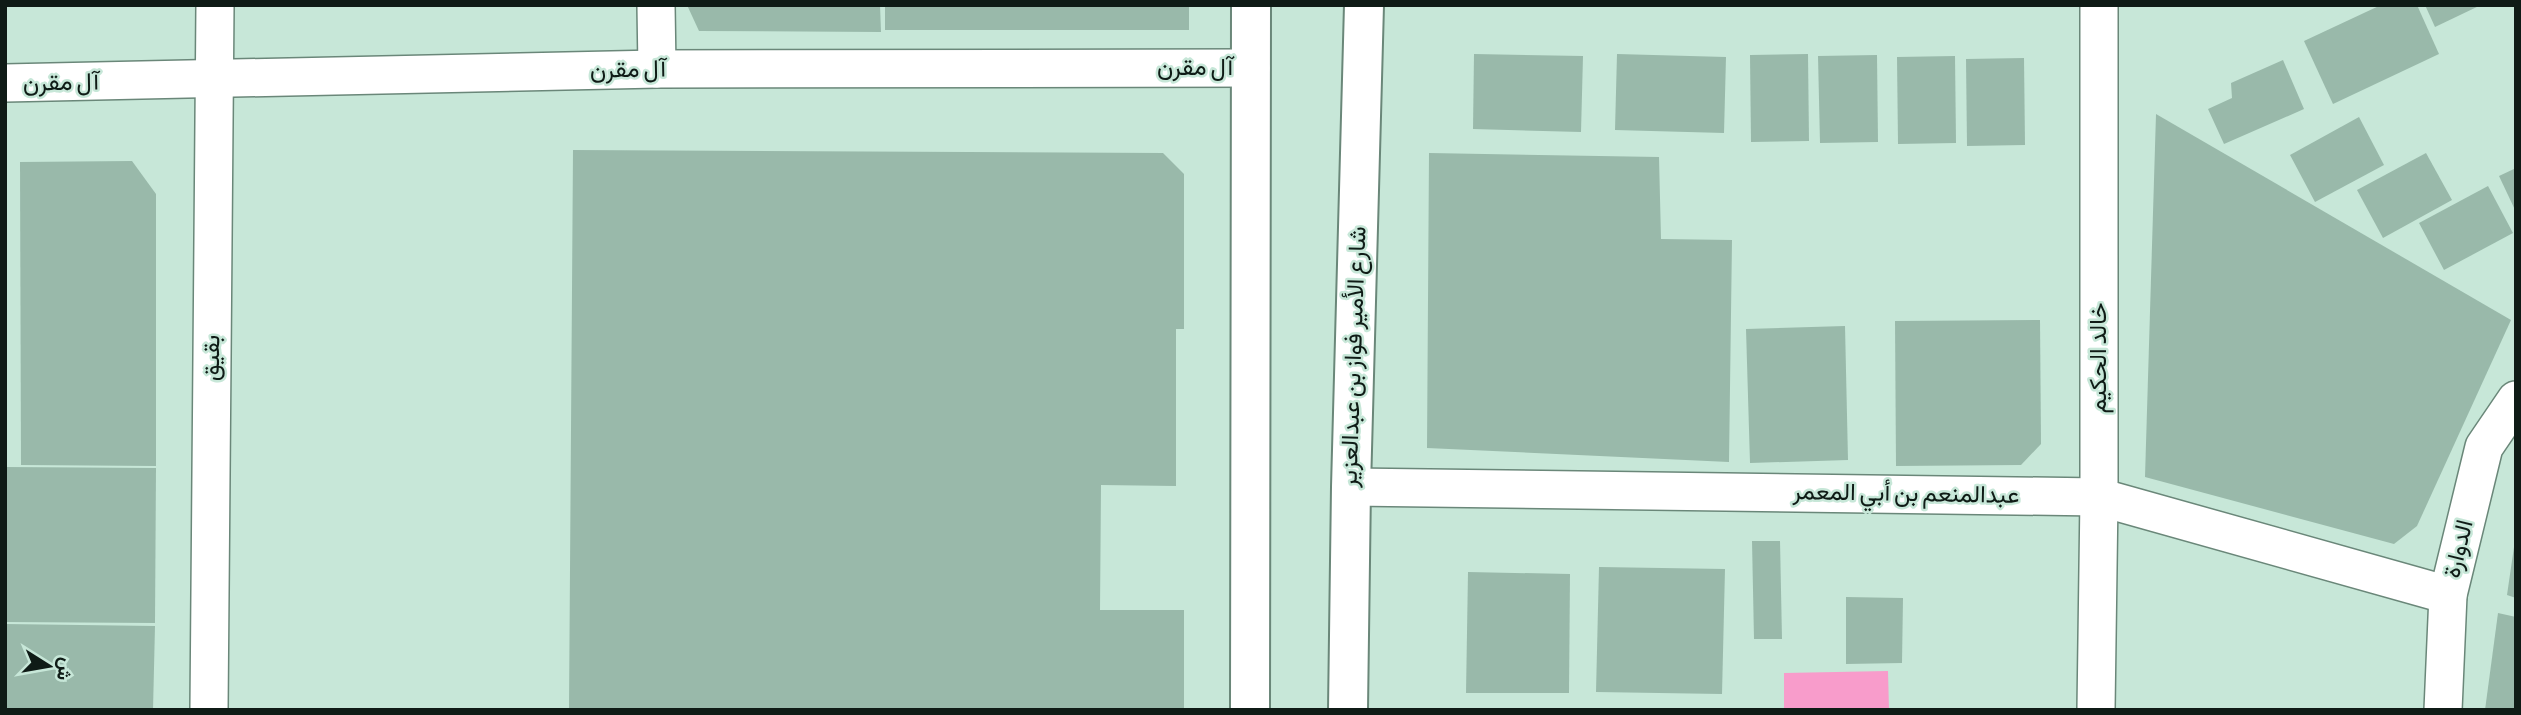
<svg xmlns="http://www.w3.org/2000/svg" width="2521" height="715" viewBox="0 0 2521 715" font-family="'Alegreya Sans',Vazirmatn,sans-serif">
  <rect width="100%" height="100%" fill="#c7e7d8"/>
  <path fill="#f89ccb" d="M1888 671 1889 710H1784V673Z"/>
  <g fill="#99b9aa">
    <path d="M687 5H880L881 32 699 31Z"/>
    <rect x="885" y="5" width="304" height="25"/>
    <path d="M2381 5H2417L2439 54 2333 104 2304 41Z"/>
    <path d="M2425 5H2481L2435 27Z"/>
    <path d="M1474 54 1583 56 1581 132 1473 129Z"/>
    <path d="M1617 54 1726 57 1724 133 1615 130Z"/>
    <path d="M1808 54 1809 141 1751 142 1750 55Z"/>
    <path d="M1877 55 1878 142 1820 143 1818 56Z"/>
    <path d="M1955 56 1956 143 1898 144 1897 57Z"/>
    <path d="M2024 58 2025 145 1967 146 1966 59Z"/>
    <path d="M2283 60 2304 109 2224 144 2208 109 2232 98 2231 83Z"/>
    <path d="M2156 114 2511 320 2417 526 2394 544 2145 477Z"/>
    <path d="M2359 117 2384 165 2315 202 2290 155Z"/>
    <path d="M573 150 1163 153 1184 174V329H1176V486L1101 485 1100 610H1184V710H569Z"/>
    <path d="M1429 153 1659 157 1661 239 1732 240 1729 462 1427 448Z"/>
    <path d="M2426 153 2452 200 2383 238 2357 190Z"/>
    <path d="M132 161 156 194V466L21 465 20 162Z"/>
    <path d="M2516 168V212L2499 176Z"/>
    <path d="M2488 186 2513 233 2444 270 2419 223Z"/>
    <path d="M2040 320 2041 444 2021 465 1896 466 1895 321Z"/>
    <path d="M1845 326 1848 460 1750 463 1746 329Z"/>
    <path d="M5 467 156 468 155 623 5 622Z"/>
    <path d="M1752 541H1780L1782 639H1754Z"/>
    <path d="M2514 547H2516V598L2507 595Z"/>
    <path d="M1599 567 1725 569 1722 694 1596 692Z"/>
    <path d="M1468 572 1570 574 1569 693H1466Z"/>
    <path d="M1846 597 1903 598 1902 663 1846 664Z"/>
    <path d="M2498 613 2516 617V710H2485Z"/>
    <path d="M5 624 155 626 153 710H5Z"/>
  </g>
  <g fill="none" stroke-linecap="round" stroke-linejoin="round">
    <g stroke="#6a8779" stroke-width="40">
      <g id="street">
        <path d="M656 5 657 69"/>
        <path d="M5 83 657 69 1251 68"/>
        <path d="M1351 487 2099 497 2448 595"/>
        <path d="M209 710 215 5"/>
        <path d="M2096 710 2099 497V5"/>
        <path d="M2443 710 2448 595 2484 447 2516 400"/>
      </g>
    </g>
    <g stroke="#6a8779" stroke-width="42">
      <g id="secondary">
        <path d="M1250 710 1251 5"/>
        <path d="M1348 710 1351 487 1364 5"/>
      </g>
    </g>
    <use href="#street" stroke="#fff" stroke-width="37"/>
    <use href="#secondary" stroke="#fff" stroke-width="38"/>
  </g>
  <g text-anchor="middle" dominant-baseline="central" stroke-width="5" stroke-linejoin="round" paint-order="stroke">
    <g font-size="24" fill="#0f1b16" stroke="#c7e7d8">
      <text x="1195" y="68">آل مقرن</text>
      <text transform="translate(628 70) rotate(-1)">آل مقرن</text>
      <text transform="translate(61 83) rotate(-1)">آل مقرن</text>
      <text transform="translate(1354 357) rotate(-88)">شارع الأمير فواز بن عبدالعزير</text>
      <text transform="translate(212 358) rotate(-89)">بقيق</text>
      <text transform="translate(2099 358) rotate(-90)">خالد الحكيم</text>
      <text transform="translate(1906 494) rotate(1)">عبدالمنعم بن أبي المعمر</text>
      <text transform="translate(2459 549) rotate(-76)">الدوارة</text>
    </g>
  </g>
  <rect width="2521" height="715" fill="none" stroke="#0f1b16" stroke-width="14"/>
  <g transform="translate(49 666) rotate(101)" stroke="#c7e7d8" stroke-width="5" paint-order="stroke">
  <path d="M0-5L12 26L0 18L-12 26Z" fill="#0f1b16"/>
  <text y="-10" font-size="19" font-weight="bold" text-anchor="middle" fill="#0f1b16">ش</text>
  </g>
</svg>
